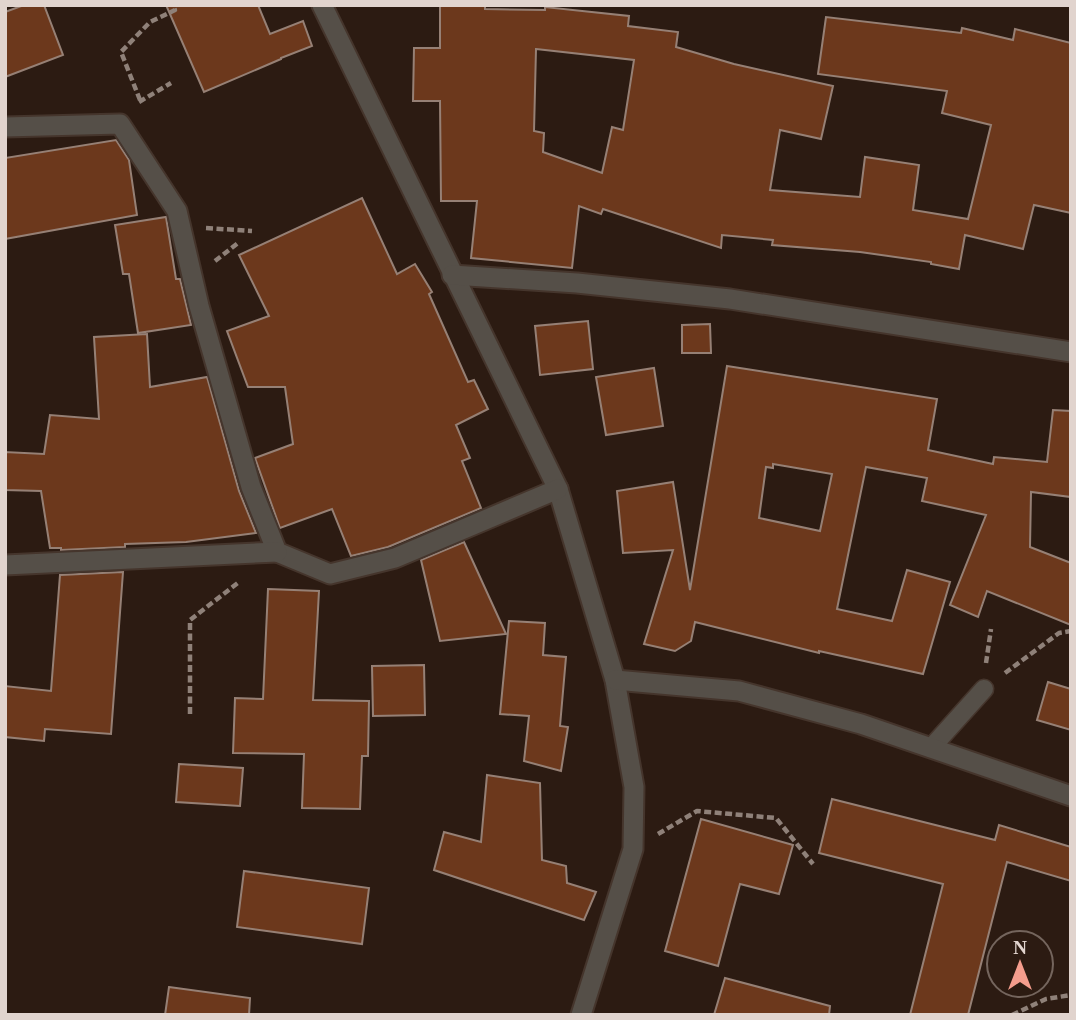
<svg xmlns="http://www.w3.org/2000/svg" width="1076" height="1020" viewBox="0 0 1076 1020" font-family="'Times New Roman',serif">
  <rect width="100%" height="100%" fill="#2c1b12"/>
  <g fill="#6c381c" stroke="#968075" stroke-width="2" fill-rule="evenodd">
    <path d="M24 5H44L63 55 5 77V12Z"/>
    <path d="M166 5H258L270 34 303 21 312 46 281 58V59L204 92Z"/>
    <path d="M440 5H485V9L545 10V7L629 16 628 26 678 32 676 47 734 64 833 86 821 139 780 130 770 190 860 197 865 157 919 165 913 210 968 219 991 125 942 113 947 91 818 74 826 17 961 33 962 28 1013 40 1015 29 1071 43V213L1034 205 1023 249 965 235 959 269 931 264V262L860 252 772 245 773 240 722 235 721 248 603 209 601 214 579 206 572 268 471 258 477 201H441L440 101H413L414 48H440ZM536 49 634 60 623 130 612 127 602 173 543 152 544 133 534 131Z"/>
    <path d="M116 140 129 160 137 215 5 239V158Z"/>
    <path d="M362 198 397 274 415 264 432 292 429 294 468 382 474 380 488 409 456 425 470 458 462 461 481 508 388 547 351 556 332 509 280 528 255 458 293 444 285 387H248L227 331 269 316 239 255Z"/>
    <path d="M166 217 176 279H180L191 325 138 333 129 274H123L115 225Z"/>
    <path d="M588 321 593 369 540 375 535 326Z"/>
    <path d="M710 324 711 353H682V325Z"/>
    <path d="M147 334 150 387 207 377 239 491 256 533 186 542 125 544V547L61 550V548H50L41 491 5 490V452L44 454 50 415 99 419 94 337Z"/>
    <path d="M727 366 937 399 928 450 993 464 994 457 1047 462 1053 410 1071 411V497L1031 492 1030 547 1071 563V625L987 591 978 617 950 605 986 515 922 501 927 478 866 467 837 609 892 621 907 570 950 582 923 674 819 651V653L695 622 691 641 675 651 644 644 673 550 623 553 617 491 673 482 690 590ZM773 464 832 474 820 531 759 518 766 467 773 468Z"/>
    <path d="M654 368 663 426 606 435 596 377Z"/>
    <path d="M464 542 506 634 440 641 421 560Z"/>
    <path d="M123 572 111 734 45 729 44 741 5 737V686L51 691 60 575Z"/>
    <path d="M268 589 319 591 313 700 369 701 368 756H362L360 809 302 808 304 754 233 753 235 698 263 699Z"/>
    <path d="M509 621 545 623 543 655 566 657 560 726 568 727 561 771 524 761 529 716 500 714Z"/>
    <path d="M424 665 425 715 373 716 372 666Z"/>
    <path d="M1048 682 1071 689V730L1037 720Z"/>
    <path d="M179 764 243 768 240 806 176 802Z"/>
    <path d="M487 775 540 783 542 860 566 866 567 883 596 892 584 920 434 870 444 832 481 842Z"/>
    <path d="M832 799 995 840 999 825 1071 847V881L1007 862 968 1015H910L943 884 819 853Z"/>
    <path d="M701 819 793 845 779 894 740 884 718 966 665 951Z"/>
    <path d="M244 871 369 888 362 944 237 927Z"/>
    <path d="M725 978 830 1006 829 1015H714Z"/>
    <path d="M169 987 250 998 249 1015H165Z"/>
  </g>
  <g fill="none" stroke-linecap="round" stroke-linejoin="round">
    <g stroke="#45352c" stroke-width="21">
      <path id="service" d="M931 748 984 689"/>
    </g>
    <g stroke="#45352c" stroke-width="23">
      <g id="minor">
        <path d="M322 5 558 489 615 680 634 787 633 849 581 1015"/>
        <path d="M5 127 120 124 177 211 199 306 251 487 277 552 330 574 395 558 558 489"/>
        <path d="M452 275 577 283 730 299 1071 352"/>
        <path d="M5 565 277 552"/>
        <path d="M615 680 739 691 861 724 1071 796"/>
      </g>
    </g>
    <g stroke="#8f8179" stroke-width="4.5" stroke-dasharray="7 3.5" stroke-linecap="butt">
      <path d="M140 100 121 52 150 22 175 10 173 5"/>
      <path d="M139 102 171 83"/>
      <path d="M206 228 252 231"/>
      <path d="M215 261 238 243"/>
      <path d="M986 663 991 629"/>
      <path d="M1005 673 1059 633 1071 631"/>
      <path d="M190 714V620L239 582"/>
      <path d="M658 834 697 811 776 818 813 864"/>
      <path d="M1012 1015 1046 999 1071 995"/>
    </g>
    <use href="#service" stroke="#554f48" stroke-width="18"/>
    <use href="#minor" stroke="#554f48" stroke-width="19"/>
  </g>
  <rect width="1076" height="1020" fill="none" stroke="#e1d4ce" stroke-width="14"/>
  <g transform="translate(1020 964)"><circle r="33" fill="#2c1b12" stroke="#74655d" stroke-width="2"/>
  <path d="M0-5L12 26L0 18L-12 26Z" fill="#f49d8d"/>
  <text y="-10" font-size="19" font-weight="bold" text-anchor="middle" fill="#e1d4ce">N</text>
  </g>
</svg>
